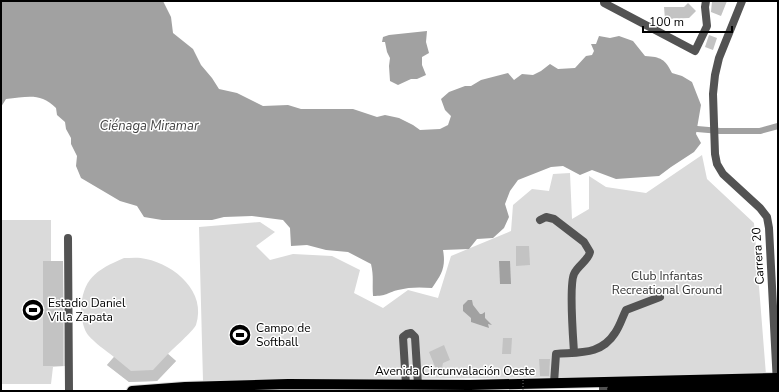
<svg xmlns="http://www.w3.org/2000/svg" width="779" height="392" viewBox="0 0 779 392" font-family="'Nunito Sans',sans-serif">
  <rect width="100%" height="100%" fill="#fff"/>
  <g fill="#dadada">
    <path d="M702 155 707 179 754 223 766 375 203 381 199 227 260 222 275 232 256 246 270 260 293 254 332 256 360 270 354 293 383 308 408 290 438 298 451 256 511 231 513 205 532 189 549 191 553 174 570 173 572 219 589 209V176L606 187 646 193Z"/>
    <path d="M1 220H51V261H63L65 359V366L53 367 51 384H1Z"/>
    <path d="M124 258C131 258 139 257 146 259 175 265 207 292 196 325 193 331 174 348 168 354L176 361 157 381 129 382 107 365 114 357C105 350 95 343 88 335 84 330 81 318 81 311 82 279 96 270 124 258Z"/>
  </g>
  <g fill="#a1a1a1">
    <path d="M1 1H163L171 17 173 33 193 49 201 65 212 78 219 89 237 93 263 106 288 105 301 109H353L377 117 385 115 399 118 413 125 420 130 440 129 448 125 451 116 445 110 441 99 449 92 465 86H471L481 80 508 73 514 80 522 74 533 75 541 71 550 64 558 69 575 68 586 56 592 55 594 51 591 44H596L599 36 610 38 619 36 633 41 645 56C661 57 665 59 672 73L682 76 692 82 701 105 696 134 701 143 694 152 671 167 659 176 616 179 592 170 580 175 563 166 551 167 518 180 510 191 505 204 509 217 504 228 493 238 477 239 469 249 443 250C446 267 442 274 432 288 420 287 409 287 398 290 386 293 387 296 373 296 372 283 374 277 371 264L348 252 326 250 307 245 291 246 290 228 283 220 252 216 224 217 212 220H162L144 217 137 206 120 201 81 178 76 166 77 156 71 144V138L66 129 65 122 57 115 56 108C40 92 27 97 6 99L1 107Z"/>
    <path d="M427 31 426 42 429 53 422 57V65L426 75 417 79H411L398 85 390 81 389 66 390 58 387 52 385 42H382L383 37 389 35Z"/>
    <path d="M499 261H510L511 284H500Z"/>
    <path d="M468 300H472L473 305 480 314H482L485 312V318L492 325 488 324 489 328 471 322V318L463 311V305Z"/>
  </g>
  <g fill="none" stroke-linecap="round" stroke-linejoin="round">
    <path stroke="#a1a1a1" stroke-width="6" d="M697 129 720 131H760L778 126"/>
  </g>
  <g fill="#c3c3c3">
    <path d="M712 1H727L721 16 711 12Z"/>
    <path d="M688 3 696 11 689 18 665 19 664 7H684Z"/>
    <path d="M709 35 717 38 713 50 705 47Z"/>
    <path d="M516 246H529L530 265 516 266Z"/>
    <rect x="43" y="261" width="20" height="105"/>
    <path d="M503 338H512L511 354H502Z"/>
    <path d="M444 345 450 360 443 363 442 368 436 369 429 352Z"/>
    <path d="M168 354 176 361 157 381 129 382 107 365 114 357 131 371 153 370Z"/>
    <path d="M539 359H550L549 376H540Z"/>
  </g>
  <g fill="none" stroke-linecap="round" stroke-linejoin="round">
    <g stroke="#dbdbdb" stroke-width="12">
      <g id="major">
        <path d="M612 389 778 387"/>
        <path d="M132 391 185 387 288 384 470 385 778 378"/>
      </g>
    </g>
    <g stroke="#535353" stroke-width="8">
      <path d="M604 1V3L695 51 707 26 705 7 706 1"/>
      <path d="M742 1 719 58 715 75 713 94 715 154 717 164 723 174 760 208 767 217 769 228 777 384"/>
      <path d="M540 220 546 217 554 219 584 242 590 252C588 261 578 265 574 274 569 285 573 337 574 352"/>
      <path d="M68 238 69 391"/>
      <path d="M603 382V391"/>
      <path d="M554 383 556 354C580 352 601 355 615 333 620 326 622 318 626 310L660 297"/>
      <path d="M406 385 403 337 407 334 411 333 415 337 418 385"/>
    </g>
    <use href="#major" stroke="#000" stroke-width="10"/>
    <path stroke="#757575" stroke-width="1" stroke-dasharray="1 2" stroke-linecap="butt" d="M523 380V391"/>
  </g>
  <defs>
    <g id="stadium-disc" transform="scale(1.15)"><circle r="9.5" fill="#000" stroke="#fff"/><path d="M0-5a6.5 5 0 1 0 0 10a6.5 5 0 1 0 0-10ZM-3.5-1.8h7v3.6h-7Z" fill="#fff"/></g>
  </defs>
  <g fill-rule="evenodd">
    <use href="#stadium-disc" x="33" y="310"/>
    <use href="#stadium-disc" x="240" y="335"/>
  </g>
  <g text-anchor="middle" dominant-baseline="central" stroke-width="3" stroke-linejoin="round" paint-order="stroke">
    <g font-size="12" fill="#000" stroke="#fff">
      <text transform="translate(758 256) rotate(-94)">Carrera 20</text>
      <text x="455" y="371">Avenida Circunvalación Oeste</text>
    </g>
    <g font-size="12" fill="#313131" stroke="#fff">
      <text x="667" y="276">Club Infantas<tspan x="667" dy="14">Recreational Ground</tspan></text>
    </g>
    <g font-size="12" fill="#000" stroke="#fff" text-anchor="start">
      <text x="48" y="303">Estadio Daniel<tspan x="48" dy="14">Villa Zapata</tspan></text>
      <text x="256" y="328">Campo de<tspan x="256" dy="14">Softball</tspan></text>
    </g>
    <g font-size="13" font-style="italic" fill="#424242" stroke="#fff">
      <text x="149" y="126">Ciénaga Miramar</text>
    </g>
  </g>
  <rect width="779" height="392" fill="none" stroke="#000000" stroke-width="4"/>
  <path d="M643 26v6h89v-6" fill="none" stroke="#000000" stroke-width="2"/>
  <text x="649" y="26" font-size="12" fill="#000000" stroke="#ffffff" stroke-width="3" paint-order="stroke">100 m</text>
</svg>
